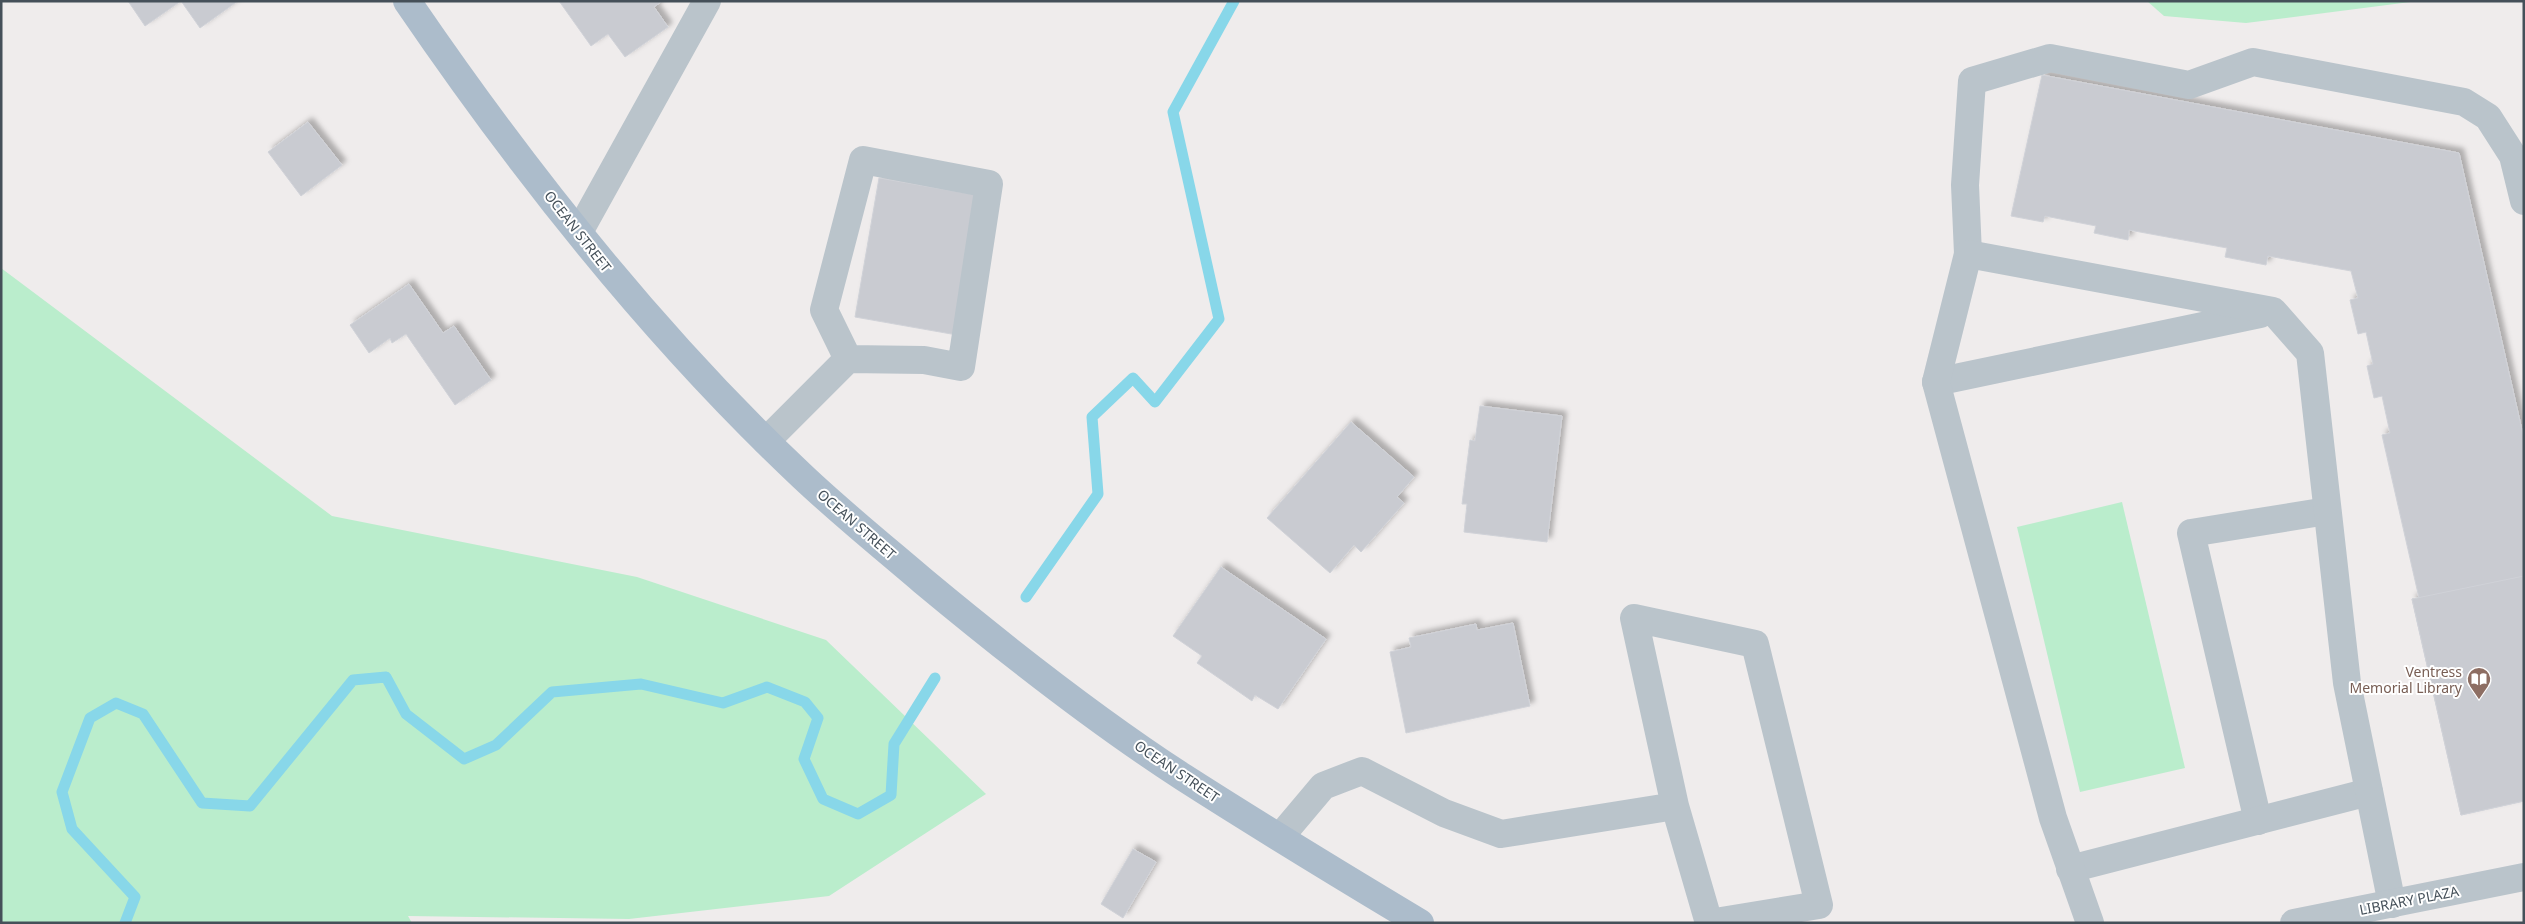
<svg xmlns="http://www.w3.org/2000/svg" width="2525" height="924" viewBox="0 0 2525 924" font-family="'Noto Sans',sans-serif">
  <defs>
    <filter id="shadow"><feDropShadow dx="4.5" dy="-4.5" stdDeviation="2.5" flood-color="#0004"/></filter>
  </defs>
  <rect width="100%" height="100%" fill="#efecec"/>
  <g fill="#baedcc">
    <path d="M2147 1H2418L2246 23 2164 16Z"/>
    <path d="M1 268 332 516 637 577 826 640 986 794 829 896 629 919 408 916 412 923H1Z"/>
    <path d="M2122 502 2185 768 2080 792 2017 527Z"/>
  </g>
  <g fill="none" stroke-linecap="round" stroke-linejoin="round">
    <g stroke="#88d7e9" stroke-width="11">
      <path d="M1026 597 1098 494 1092 417 1133 378 1155 402 1219 319 1173 112 1234 1"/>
      <path d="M125 923 135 897 72 829 62 792 90 718 116 703 143 714 202 803 250 806 353 680 386 677 406 714 464 759 496 745 552 692 641 684 723 703 767 687 805 702 818 718 804 759 823 799 858 814 891 795 894 744 935 678"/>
    </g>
  </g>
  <g fill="#c9cbd1" stroke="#d0d2d8" filter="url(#shadow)">
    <path d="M128 1H238L200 28 181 1 145 26Z"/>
    <path d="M559 1H662L654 7 668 27 625 57 608 34 591 46Z"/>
    <path d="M2042 75 2459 153 2524 439V801L2461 815 2412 599 2419 598 2382 435 2390 433 2382 396 2374 398 2367 366 2373 364 2366 332 2358 334 2350 300 2358 298 2351 271 2268 256 2266 265 2225 257 2227 248 2129 230 2128 240 2094 233 2096 226 2045 216 2043 222 2011 216Z"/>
    <path d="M308 122 342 165 301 196 268 152Z"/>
    <path d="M879 178 982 196 957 335 855 317Z"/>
    <path d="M409 284 443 333 454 326 491 380 455 405 406 334 392 343 390 338 369 353 350 325Z"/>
    <path d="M1480 406 1562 416 1547 542 1464 532 1467 504H1462L1470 440 1475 441Z"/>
    <path d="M1351 422 1414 477 1397 497 1404 503 1361 552 1354 545 1330 573 1267 518Z"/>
    <path d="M1221 567 1326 639 1278 709 1255 695 1252 701 1197 663 1202 656 1173 636Z"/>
    <path d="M2524 576V801L2461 815 2412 599Z"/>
    <path d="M1513 623 1530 706 1406 733 1390 652 1411 647 1409 638 1476 624 1477 630Z"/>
    <path d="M1133 849 1156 862 1123 918 1101 904Z"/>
  </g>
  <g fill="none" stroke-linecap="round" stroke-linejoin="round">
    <g stroke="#bac4cb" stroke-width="28">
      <path d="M579 232 707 1"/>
      <path d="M1968 254 1965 185 1972 81 2050 58 2189 85 2253 62 2464 102 2488 117 2513 156 2524 201"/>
      <path d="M1936 382 2260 314"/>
      <path d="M766 441 848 359 824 310 863 160 989 184 961 367 924 360 848 359"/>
      <path d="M2258 821 2191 533 2327 511"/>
      <path d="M1280 837 1323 786 1362 771 1444 813 1501 834 1675 806 1634 618 1755 644 1819 905 1709 923 1675 806"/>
      <path d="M2070 869 2369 792"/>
      <path d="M2090 923 2053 818 1936 382 1968 254 2273 311 2310 353 2347 683 2392 904"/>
      <path d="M2294 923 2524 877"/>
    </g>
    <path stroke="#acbccb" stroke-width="28" d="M407 1C523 171 652 335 802 476 840 512 882 546 923 581 1006 650 1092 718 1183 777 1261 827 1340 875 1420 923"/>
  </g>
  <defs>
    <g id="library-pin" transform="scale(1.25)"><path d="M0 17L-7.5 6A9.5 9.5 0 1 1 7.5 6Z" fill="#8d6e63" stroke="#fff"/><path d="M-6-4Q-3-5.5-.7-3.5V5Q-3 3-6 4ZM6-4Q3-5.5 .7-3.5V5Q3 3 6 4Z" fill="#fff"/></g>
  </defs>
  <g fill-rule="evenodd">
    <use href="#library-pin" x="2479" y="679"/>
  </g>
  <g text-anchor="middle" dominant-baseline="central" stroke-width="4" stroke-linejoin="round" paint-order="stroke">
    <g font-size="14" fill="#455059" stroke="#fff">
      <text transform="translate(578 231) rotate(52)">OCEAN STREET</text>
      <text transform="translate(857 524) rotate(41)">OCEAN STREET</text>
      <text transform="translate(1177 771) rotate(34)">OCEAN STREET</text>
      <text transform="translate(2409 900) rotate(-11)">LIBRARY PLAZA</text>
    </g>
    <g font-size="14" fill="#785e54" stroke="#fff" text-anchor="end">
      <text x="2462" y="671">Ventress<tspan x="2462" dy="16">Memorial Library</tspan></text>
    </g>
  </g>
  <rect width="2525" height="924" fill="none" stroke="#455059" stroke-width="5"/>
</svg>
